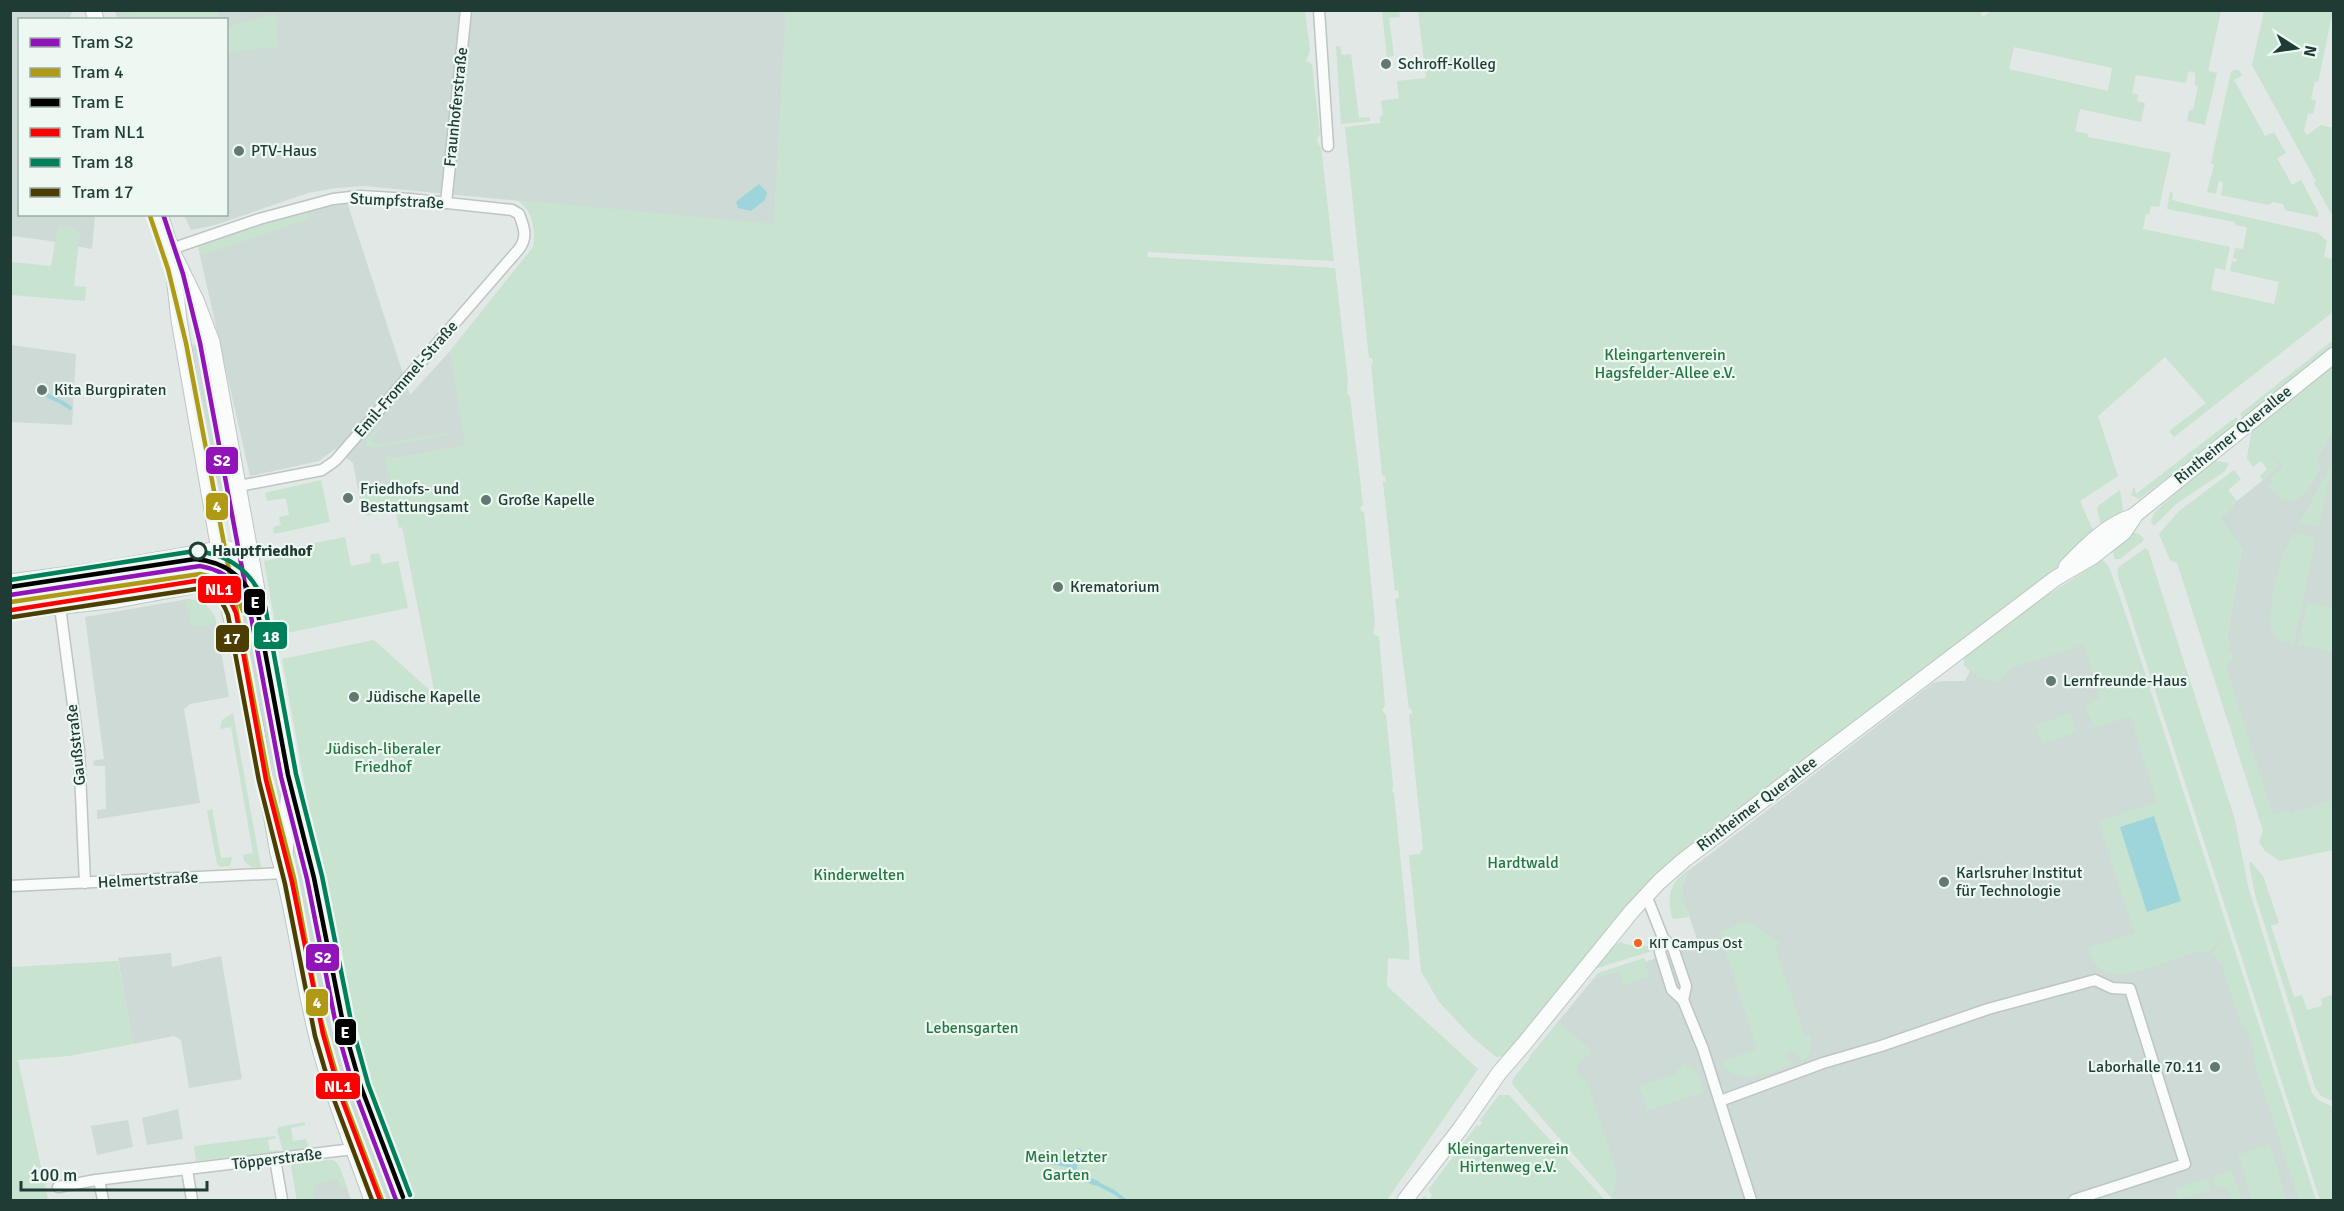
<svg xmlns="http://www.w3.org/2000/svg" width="2344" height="1211" viewBox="0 0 2344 1211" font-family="Signika,sans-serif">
  <rect width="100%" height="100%" fill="#e1e8e5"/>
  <g fill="#cedad5">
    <path d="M10 11H73L70 16 71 19 20 20V214L95 215 92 249 44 240 11 236Z"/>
    <path d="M115 11H786L774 225 364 186 336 188 308 193 215 225 191 230 184 215 226 214V20L118 19Z"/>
    <path d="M347 202 410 395 450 351 466 445 389 460 398 508 381 496 360 500 353 463 335 449 319 461 250 476 198 247 312 208Z"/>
    <path d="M192 344 205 348 233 503 221 505Z"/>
    <path d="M11 345 76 354 72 425 11 422Z"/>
    <path d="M2333 404V800L2267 822 2213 650 2227 653 2230 641 2227 640 2242 549 2220 518 2233 507 2232 505 2274 471 2264 458Z"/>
    <path d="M179 565 181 577 138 585 136 573Z"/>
    <path d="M188 599 206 605 215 617 229 697 190 704 184 709 200 803 97 819V810L106 809 105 766H94L93 761 104 759 85 617Z"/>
    <path d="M2040 600 2139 677 2309 1200H1616L1530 1101V1056L1594 978 1692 947 1690 941 1697 939 1683 899 1682 886 1687 873 1692 868 1933 683 1942 681H1965L1970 671 1964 665V657Z"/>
    <path d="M254 612 283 776 281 812 242 615Z"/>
    <path d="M293 814 303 847 340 1035 357 1087 398 1200H384L332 1050 323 1013 293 851Z"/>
    <path d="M171 953 172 967 221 956 242 1079 189 1088 181 1040 174 1036 133 1044 118 958Z"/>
    <path d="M178 1109 183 1139 147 1145 142 1118Z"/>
    <path d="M128 1120 133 1147 97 1155 91 1126Z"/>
    <path d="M329 1160 336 1162 340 1168 351 1200H297L291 1165Z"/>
  </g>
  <g fill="#c8e3d0" fill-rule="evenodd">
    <path d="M217 10 220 19 118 20 117 16 136 11Z"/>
    <path d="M1981 10 1982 17 1993 10 2221 11 2208 71 2217 73 2205 125 2187 121 2189 110H2193L2198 86 2195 85V73L2190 71 2188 73 2186 83 2136 75 2132 93 2138 95 2137 101 2145 103 2141 122 2080 109 2075 131 2088 134V137L2171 153 2159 207 2151 206 2149 215 2146 214 2143 229 2230 247 2225 270 2215 268 2211 290 2274 304 2279 282 2230 271 2232 261 2236 262 2237 259 2233 258 2235 248 2243 249 2247 227 2235 225V222L2167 209 2170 192 2173 193 2172 200 2187 204 2318 233 2327 241 2324 257 2333 259V312L2174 437 2169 431 2206 403 2165 357 2098 416 2118 476 2080 501 2094 533 2047 577 1654 877 1639 892 1516 1044 1504 1056 1496 1057 1472 1037 1439 1002 1421 971 1409 855 1419 854 1423 849 1409 714H1412L1411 709H1409L1395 599 1399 598 1398 590 1395 591 1383 482 1386 481 1385 476 1382 475 1371 365 1373 364 1372 358H1369L1345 127 1380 123V116L1383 115 1381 101 1399 98 1397 81 1426 78 1418 11ZM2014 47 2112 68 2108 91 2009 69Z"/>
    <path d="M786 11H1305L1310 51 1306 61 1312 64 1320 135 1317 138 1318 144 1321 147 1334 261 1147 252 1148 257 1335 268 1348 381 1347 393 1350 397 1363 505 1360 508 1361 511 1364 512 1375 623 1373 634 1379 637 1385 705 1382 710 1386 715 1393 784 1392 792 1394 793 1409 943V960L1388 958 1387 986 1478 1069 1387 1200H410L368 1082 332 936 282 659 374 640 435 695 402 527 399 528 395 510 366 516 363 500H360V497L391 490 385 461 388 455H393L395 459 465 445 450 351 533 247C536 230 533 210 517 200L774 224Z"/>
    <path d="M1382 11H1399L1400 17 1389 18 1394 56 1387 57Z"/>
    <path d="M2264 11H2333L2318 82 2315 81 2311 99 2316 101 2313 114 2308 113 2304 131 2307 135 2321 125 2333 128V214L2331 213 2314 183 2316 181 2252 65Z"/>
    <path d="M276 13 278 47 227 52V27Z"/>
    <path d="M1336 46H1340L1342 55 1351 54 1359 118 1370 117V121L1341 124Z"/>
    <path d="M2234 70H2238L2243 75 2234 80 2265 136 2274 132 2286 153 2277 158 2292 185 2301 180 2319 214 2317 217 2285 210 2283 204 2273 202 2268 205 2221 195 2223 182 2219 181 2216 194 2207 192 2214 165 2211 163 2231 72Z"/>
    <path d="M305 211 308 219 200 256 198 247Z"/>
    <path d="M71 226 80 232 74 286 86 287 85 301 11 295V262L51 266 58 227Z"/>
    <path d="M2333 340V346L2243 418 2240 414Z"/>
    <path d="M2333 367V430L2316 461 2322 465C2310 488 2295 520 2268 486L2273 483 2270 478 2283 467 2275 456 2271 458H2274L2280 466 2263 480 2260 476 2267 469 2261 461 2253 467 2247 458 2252 428Z"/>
    <path d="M2236 417 2239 421 2151 490 2139 499 2131 495 2134 486 2136 494Z"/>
    <path d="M379 425 383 426 371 440 376 444 450 432 447 435 383 447 373 448 366 446V440Z"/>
    <path d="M2216 461 2229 463 2225 471 2176 504 2154 526 2151 521 2154 513 2198 472Z"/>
    <path d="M2333 461 2319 527 2299 523Z"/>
    <path d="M2234 470 2241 479 2228 490 2237 501 2232 504 2233 507 2220 518 2242 548 2227 640 2230 641 2227 653 2236 655 2226 666 2273 815 2289 810 2291 814 2333 800V850L2280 861 2265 851 2259 842 2263 831 2177 563 2170 560 2159 534 2179 511Z"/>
    <path d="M321 480 330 522 274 534 273 527 281 525 279 517 289 515 286 498 267 501 265 493Z"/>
    <path d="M2120 490 2123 510 2102 527 2097 510 2098 506Z"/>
    <path d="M2132 532 2139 534 2144 539 2142 542 2120 559H2115L2112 549Z"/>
    <path d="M2294 533 2316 538 2294 644C2286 642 2277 642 2273 634 2265 622 2277 569 2283 554 2286 547 2291 540 2294 533Z"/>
    <path d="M345 537 351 566 371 562 370 555 379 553 382 564 398 561 408 608 277 635 264 561 275 559 274 551Z"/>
    <path d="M2145 548 2148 550 2235 820 2248 886 2312 1093 2318 1100 2333 1107V1200H2320L2119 579 2117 570 2119 567Z"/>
    <path d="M2103 560 2109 567 2127 618 2316 1200H2299L2253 1060 2255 1056 2246 1028 2241 1024 2221 964 2211 953 2224 939V937L2208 953 2199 951C2186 956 2172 960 2158 965 2131 974 2099 987 2088 948L2134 933 2098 821 2157 802 2130 717 2082 731 2093 724 2084 706 2100 697 2084 645 2011 668 1998 683 1978 677 1964 665V657L2040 600Z"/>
    <path d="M136 573 138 585 16 603 15 591Z"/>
    <path d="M185 599C201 599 213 607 216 623L203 626H191Z"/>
    <path d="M2307 602 2333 608V652L2298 645Z"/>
    <path d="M233 713 261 868 251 867 244 861 243 855 253 853 231 727 220 729 222 720Z"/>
    <path d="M2071 713 2077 732 2042 744 2035 725Z"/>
    <path d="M296 787 323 938 358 1082 400 1200 357 1087 340 1035 303 847 293 814Z"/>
    <path d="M212 809 221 858 232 857 230 866 220 867 217 864 207 811Z"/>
    <path d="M2251 862 2263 876 2279 923 2271 926 2294 997 2302 995 2307 1010 2322 1006 2321 999 2333 994V1101L2321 1096 2315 1087 2255 894 2249 863Z"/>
    <path d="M1692 868C1676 883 1683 899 1689 917L1673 919C1665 897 1671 879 1692 868Z"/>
    <path d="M1744 922 1754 925 1781 944 1775 947 1805 1036 1810 1035C1813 1046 1811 1054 1802 1062L1792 1049 1785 1055 1793 1065C1769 1072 1737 1089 1721 1062L1757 1049 1719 932Z"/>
    <path d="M1621 942C1627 946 1644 947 1650 945L1655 950 1594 969 1524 1056 1612 947Z"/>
    <path d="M1644 958 1650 977 1623 985 1618 970 1594 978 1598 973Z"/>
    <path d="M118 961 133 1044 69 1056 18 1060 48 1200H11V967Z"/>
    <path d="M1558 1022 1586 1045 1591 1054C1581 1058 1576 1063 1577 1074L1587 1081 1615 1165 1617 1178 1613 1197 1616 1200H1613L1512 1084 1513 1079Z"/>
    <path d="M1681 1065C1698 1065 1700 1079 1704 1092L1647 1111 1639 1086 1676 1074 1677 1070 1682 1068Z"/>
    <path d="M1499 1095H1509L1605 1200H1420L1424 1196 1429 1200 1432 1195 1428 1190 1477 1125 1480 1126 1482 1122 1480 1120Z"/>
    <path d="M305 1122V1125L291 1128 293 1141 306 1139 309 1149 283 1151 277 1130 279 1127Z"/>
    <path d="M275 1136 276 1138 268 1140 270 1151 278 1150 279 1152 196 1161 194 1146Z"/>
    <path d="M2270 1144 2287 1200H2252L2238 1156 2240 1154Z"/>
    <path d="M333 1160 340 1168 347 1189 340 1186 337 1178 316 1185 313 1200H297L291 1165Z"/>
    <path d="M2232 1170 2241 1200H2231L2226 1186 2216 1189 2212 1177Z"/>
    <path d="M2208 1178 2211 1190 2178 1200 2174 1189Z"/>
  </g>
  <g fill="#9dd5db">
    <path d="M759 184 767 192 765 200 751 211 738 208 736 202C738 200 756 186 759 184Z"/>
    <path d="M2154 816 2181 901 2147 912 2120 827Z"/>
    <path d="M1078 1148 1084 1152 1077 1166 1078 1174C1085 1179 1093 1177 1100 1182L1099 1186C1085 1185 1077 1173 1066 1167 1058 1164 1049 1167 1043 1161 1040 1158 1040 1157 1040 1153 1055 1164 1065 1161 1078 1148Z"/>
  </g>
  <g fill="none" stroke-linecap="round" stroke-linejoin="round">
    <g stroke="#9dd5db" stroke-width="4">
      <path d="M47 395C55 400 62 401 70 408"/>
      <path d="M1100 1185 1114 1192 1124 1200"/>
    </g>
    <g stroke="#bec5c2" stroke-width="13">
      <g id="street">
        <path d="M1319 10 1328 146"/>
        <path d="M446 203 466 10"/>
        <path d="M171 249 259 219 333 199 360 196 410 199 512 210 519 214C524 227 528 237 519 249L335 461 322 470 239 486"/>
        <path d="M60 607 79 750 85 883"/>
        <path d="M10 886 284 873"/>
        <path d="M1646 895 1663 938 1673 948 1686 986 1683 1000"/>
        <path d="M1663 938 1660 952 1672 990 1683 1000 1703 1049 1751 1200"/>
        <path d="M1720 1101 1823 1063 1881 1046 1988 1009 2095 980 2112 988 2130 989 2185 1164 2074 1200"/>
        <path d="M275 1159 282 1200"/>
        <path d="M187 1170 192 1200"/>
        <path d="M99 1180 103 1200"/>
        <path d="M58 1187 96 1180 353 1149"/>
      </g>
    </g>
    <g stroke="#bdc6c2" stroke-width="17">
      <g id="secondary">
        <path d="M93 10 96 20"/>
        <path d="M160 214 171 249 196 300 212 342 288 761 289 784 285 855"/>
        <path d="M171 249 179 320 230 613 254 717 278 853C296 916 302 981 319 1045 333 1098 354 1149 372 1200"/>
        <path d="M2066 567C2086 546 2106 525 2134 516"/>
        <path d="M10 582 93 571 225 548 251 556"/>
        <path d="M10 612 117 600 187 587 228 575 251 556"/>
        <path d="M1405 1200 1460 1129 1499 1073 1524 1044 1632 911 1659 882 1684 860 2056 578 2092 557 2124 532 2136 514 2334 355"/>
      </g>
    </g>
    <use href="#street" stroke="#fafcfb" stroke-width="10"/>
    <use href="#secondary" stroke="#fafcfb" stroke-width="15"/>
    <g stroke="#eef8f3" stroke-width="9">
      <g id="tram-1">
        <path d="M163 214 183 274 200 343 281 777 307 879 337 1030 354 1089 396 1200"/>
        <path d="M10 595 200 566C229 571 243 587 251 615"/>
      </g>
    </g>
    <g stroke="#eef8f3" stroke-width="9">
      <g id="tram-2">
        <path d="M150 216 168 269 186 343 268 776 294 878 319 1013 342 1094 382 1200"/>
        <path d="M11 602 200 574C223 578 235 590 243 611"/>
      </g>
    </g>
    <g stroke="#eef8f3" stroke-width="9">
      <path id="tram-3" d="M10 587 195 559C227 562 247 578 257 608L288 775 314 878 344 1028 361 1087 403 1197"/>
    </g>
    <g stroke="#eef8f3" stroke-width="9">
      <path id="tram-4" d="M12 610 195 581C217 583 228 594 236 613L266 780 292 882 323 1034 340 1094 380 1200"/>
    </g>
    <g stroke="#eef8f3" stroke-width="9">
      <path id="tram-5" d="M10 580 195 551C230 554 254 573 265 606L296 774 322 876 352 1026 368 1084 410 1195"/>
    </g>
    <g stroke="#eef8f3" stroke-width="9">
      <path id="tram-6" d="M13 617 196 589C213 590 222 599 228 615L259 781 285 884 315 1036 333 1097 372 1200"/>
    </g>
    <use href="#tram-1" stroke="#9313ba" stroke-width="4.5"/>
    <use href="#tram-2" stroke="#b09914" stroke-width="4.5"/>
    <use href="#tram-3" stroke="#000" stroke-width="4.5"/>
    <use href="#tram-4" stroke="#f00" stroke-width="4.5"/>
    <use href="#tram-5" stroke="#00805a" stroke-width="4.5"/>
    <use href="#tram-6" stroke="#4d3d00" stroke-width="4.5"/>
  </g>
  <g fill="#627871" stroke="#eef8f3" stroke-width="2">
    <circle cx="1386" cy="64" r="6"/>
    <circle cx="239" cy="151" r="6"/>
    <circle cx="42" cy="390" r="6"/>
    <circle cx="348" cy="498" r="6"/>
    <circle cx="486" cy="500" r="6"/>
    <circle cx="1058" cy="587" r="6"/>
    <circle cx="2051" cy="681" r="6"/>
    <circle cx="354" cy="697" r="6"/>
    <circle cx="1944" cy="882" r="6"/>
    <circle cx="2215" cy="1067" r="6"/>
  </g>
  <circle fill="#eef8f3" stroke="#1e3c33" stroke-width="3" cx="198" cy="551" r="8"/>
  <circle fill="#f26522" stroke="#eef8f3" stroke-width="2" cx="1638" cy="943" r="5"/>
  <g text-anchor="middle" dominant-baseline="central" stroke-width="4.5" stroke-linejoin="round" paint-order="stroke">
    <g font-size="14" fill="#1e3c33" stroke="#eef8f3" text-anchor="start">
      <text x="1649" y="943">KIT Campus Ost</text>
    </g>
    <g font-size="16" fill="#1e3c33" stroke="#eef8f3" text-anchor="start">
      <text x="1398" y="64">Schroff-Kolleg</text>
      <text x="251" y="151">PTV-Haus</text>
      <text x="54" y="390">Kita Burgpiraten</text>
      <text x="360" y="489">Friedhofs- und<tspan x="360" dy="18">Bestattungsamt</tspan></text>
      <text x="498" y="500">Große Kapelle</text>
      <text x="1070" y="587">Krematorium</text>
      <text x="2063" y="681">Lernfreunde-Haus</text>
      <text x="366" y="697">Jüdische Kapelle</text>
      <text x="1956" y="873">Karlsruher Institut<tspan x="1956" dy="18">für Technologie</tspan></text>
      <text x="2203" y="1067" text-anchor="end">Laborhalle 70.11</text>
    </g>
    <g font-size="16" fill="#1e3c33" stroke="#eef8f3">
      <text transform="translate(456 107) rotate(-84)">Fraunhoferstraße</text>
      <text transform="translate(397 201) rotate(3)">Stumpfstraße</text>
      <text transform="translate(406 379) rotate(-49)">Emil-Frommel-Straße</text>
      <text transform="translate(2233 435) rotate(-39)">Rintheimer Querallee</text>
      <text transform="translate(76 745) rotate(-96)">Gaußstraße</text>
      <text transform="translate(1757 804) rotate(-37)">Rintheimer Querallee</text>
      <text transform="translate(148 880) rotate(-3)">Helmertstraße</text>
      <text transform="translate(277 1159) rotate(-7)">Töpperstraße</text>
    </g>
    <g font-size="16" fill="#247740" stroke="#eef8f3">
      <text x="1665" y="355">Kleingartenverein<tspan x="1665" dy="18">Hagsfelder-Allee e.V.</tspan></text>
      <text x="383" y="749">Jüdisch-liberaler<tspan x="383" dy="18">Friedhof</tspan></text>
      <text x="1523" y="863">Hardtwald</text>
      <text x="859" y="875">Kinderwelten</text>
      <text x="972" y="1028">Lebensgarten</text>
      <text x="1508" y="1149">Kleingartenverein<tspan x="1508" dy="18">Hirtenweg e.V.</tspan></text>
      <text x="1066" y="1157">Mein letzter<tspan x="1066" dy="18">Garten</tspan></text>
    </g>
    <g font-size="16" font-weight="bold" fill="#1e3c33" stroke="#eef8f3" text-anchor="start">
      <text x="212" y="551">Hauptfriedhof</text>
    </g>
  </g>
  <g stroke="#eef8f3" stroke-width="2">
    <rect x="205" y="446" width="34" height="29" rx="6" fill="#9313ba"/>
    <rect x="205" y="492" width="24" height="29" rx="6" fill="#b09914"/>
    <rect x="197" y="575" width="45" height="29" rx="6" fill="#f00"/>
    <rect x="243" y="588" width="23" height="28" rx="6" fill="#000"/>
    <rect x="253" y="621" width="35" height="29" rx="6" fill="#00805a"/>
    <rect x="215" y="624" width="35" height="29" rx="6" fill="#4d3d00"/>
    <rect x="305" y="943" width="35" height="29" rx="6" fill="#9313ba"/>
    <rect x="305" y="988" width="24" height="29" rx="6" fill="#b09914"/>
    <rect x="334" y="1018" width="23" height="28" rx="6" fill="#000"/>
    <rect x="315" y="1072" width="46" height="28" rx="6" fill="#f00"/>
  </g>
  <g font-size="16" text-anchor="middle" font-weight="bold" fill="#fff">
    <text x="222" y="466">S2</text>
    <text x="217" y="512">4</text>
    <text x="219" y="595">NL1</text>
    <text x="255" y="608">E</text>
    <text x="271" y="642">18</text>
    <text x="232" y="644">17</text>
    <text x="323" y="963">S2</text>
    <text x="317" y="1008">4</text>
    <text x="345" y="1038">E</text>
    <text x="338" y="1092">NL1</text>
  </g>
  <rect width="2344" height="1211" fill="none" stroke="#1e3c33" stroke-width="24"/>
  <rect x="18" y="18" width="210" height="198" fill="#eef8f3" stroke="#9bada6" stroke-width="1.5"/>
  <rect x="30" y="38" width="30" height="9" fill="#9313ba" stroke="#9bada6" stroke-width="1.5"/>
  <text x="72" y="48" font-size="18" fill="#1e3c33">Tram S2</text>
  <rect x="30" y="68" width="30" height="9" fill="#b09914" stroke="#9bada6" stroke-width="1.5"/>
  <text x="72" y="78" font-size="18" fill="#1e3c33">Tram 4</text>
  <rect x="30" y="98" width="30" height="9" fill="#000000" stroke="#9bada6" stroke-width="1.5"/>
  <text x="72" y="108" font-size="18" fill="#1e3c33">Tram E</text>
  <rect x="30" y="128" width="30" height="9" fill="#ff0000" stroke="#9bada6" stroke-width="1.5"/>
  <text x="72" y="138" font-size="18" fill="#1e3c33">Tram NL1</text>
  <rect x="30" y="158" width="30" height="9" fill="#00805a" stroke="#9bada6" stroke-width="1.5"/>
  <text x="72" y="168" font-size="18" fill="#1e3c33">Tram 18</text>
  <rect x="30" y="188" width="30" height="9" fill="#4d3d00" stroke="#9bada6" stroke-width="1.5"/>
  <text x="72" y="198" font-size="18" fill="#1e3c33">Tram 17</text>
  <g transform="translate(2296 48) rotate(102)" stroke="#eef8f3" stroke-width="4.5" paint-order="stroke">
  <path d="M0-4.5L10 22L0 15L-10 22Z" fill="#1e3c33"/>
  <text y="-9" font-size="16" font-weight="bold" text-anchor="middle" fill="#1e3c33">N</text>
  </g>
  <path d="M21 1181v9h186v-9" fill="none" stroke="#1e3c33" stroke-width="3"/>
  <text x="30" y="1181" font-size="18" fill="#1e3c33" stroke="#eef8f3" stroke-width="4.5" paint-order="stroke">100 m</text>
</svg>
